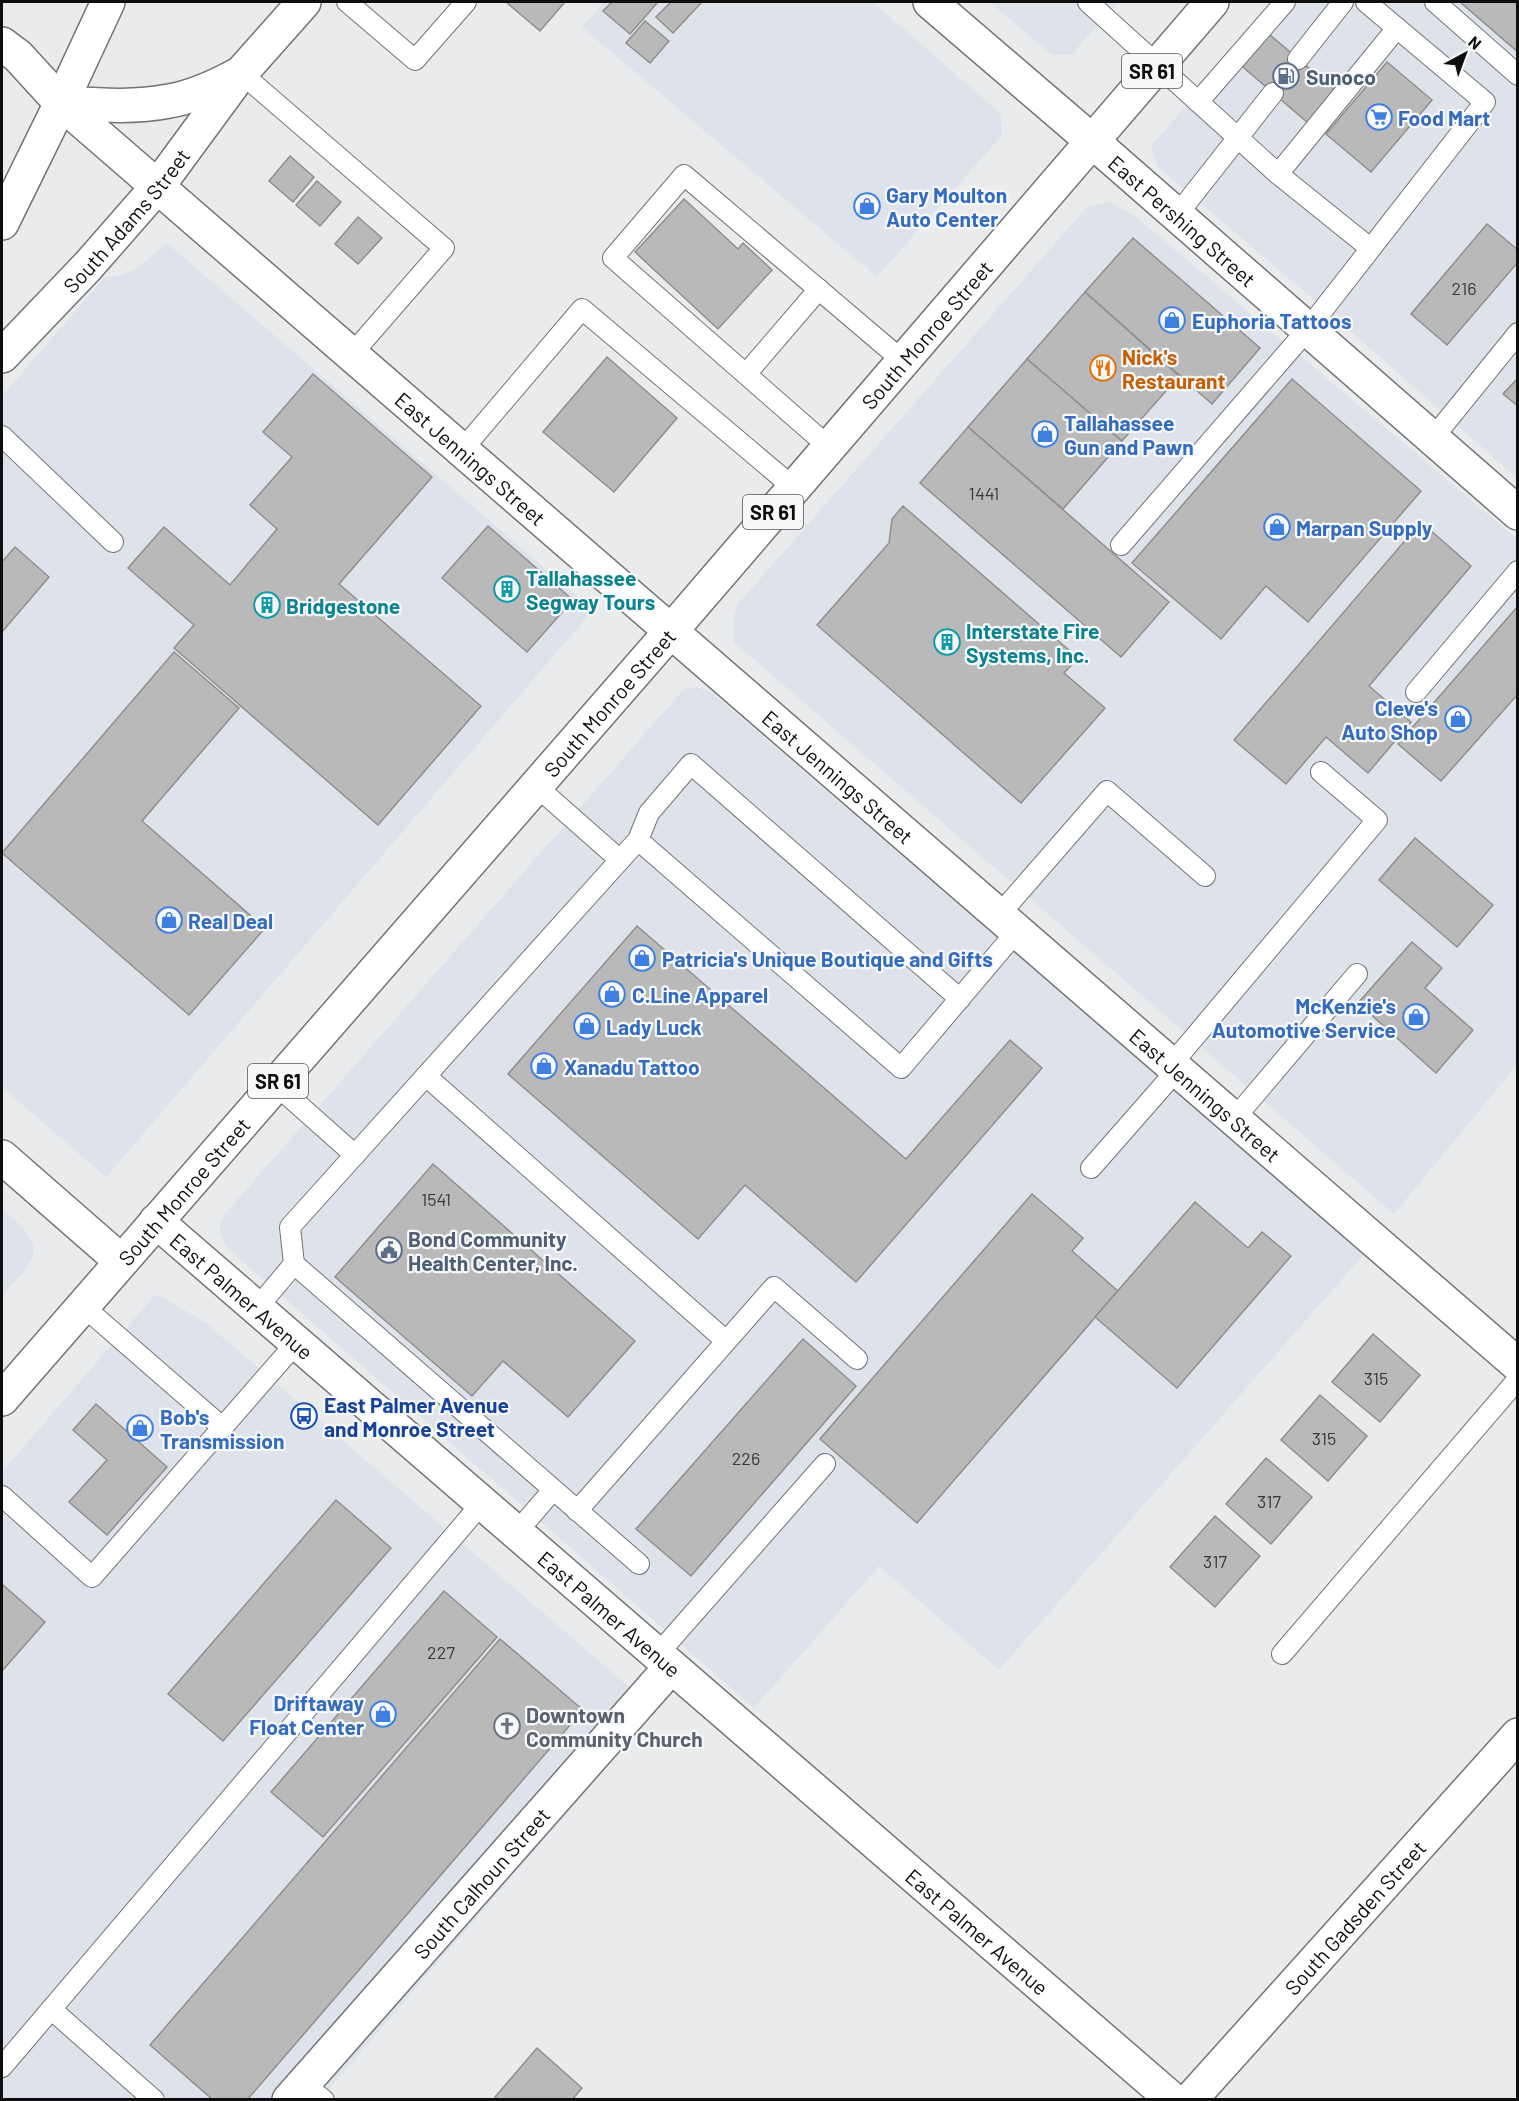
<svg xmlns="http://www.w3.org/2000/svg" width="1519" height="2101" viewBox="0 0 1519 2101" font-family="Barlow,sans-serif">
  <rect width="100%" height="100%" fill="#eaebed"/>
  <g fill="#dde2eb">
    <path d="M604 2H873L1001 114 1002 135 877 277 582 27Z"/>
    <path d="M990 2H1119L1071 55H1052Z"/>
    <path d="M1277 2H1517V478L1346 327 1158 167 1151 146Z"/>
    <path d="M1110 202 1135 216 1517 539V1065L1394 1214 734 642V618L737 605 1088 206Z"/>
    <path d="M167 243 593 610 106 1177 2 1087V396L105 277 118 276 136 269Z"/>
    <path d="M697 687 712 693 1139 1059 1363 1255 999 1670 879 1566 754 1708 226 1247 221 1235 220 1223 225 1214 684 689Z"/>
    <path d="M2 1209 24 1229 33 1243 34 1252 27 1268 2 1296Z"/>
    <path d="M159 1295 206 1323 656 1710 320 2099 2 2100V1472L154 1296Z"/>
  </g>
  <g fill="#bab9ba" stroke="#908e8f" stroke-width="1.5">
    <path d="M506 2H565L540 31Z"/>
    <path d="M612 2H658L630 34 603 11Z"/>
    <path d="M671 2H702L673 33 656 17Z"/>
    <path d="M1460 2H1518V52Z"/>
    <path d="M645 21 669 41 650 63 626 43Z"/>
    <path d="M1264 30 1335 90 1308 123 1237 62Z"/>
    <path d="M1387 62 1432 100 1371 172 1326 134Z"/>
    <path d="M290 156 314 177 293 202 269 181Z"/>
    <path d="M317 181 341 202 320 226 296 205Z"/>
    <path d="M684 199 738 249 743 243 772 270 718 329 635 252Z"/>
    <path d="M358 217 382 238 358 264 335 244Z"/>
    <path d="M1487 224 1518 250V262L1447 345 1411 314Z"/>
    <path d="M1133 238 1260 348 1212 404 1085 292Z"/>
    <path d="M1085 292 1179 376 1122 441 1027 359Z"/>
    <path d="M607 357 677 418 614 492 543 432Z"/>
    <path d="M1027 359 1122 441 1063 509 968 427Z"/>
    <path d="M313 374 432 477 339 584 481 706 378 825 174 648 194 625 128 568 164 527 230 585 277 529 250 505 292 457 263 432Z"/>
    <path d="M1518 378V406L1503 394Z"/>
    <path d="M1292 379 1421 491 1308 622 1266 586 1221 639 1132 563Z"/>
    <path d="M968 427 1169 602 1121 657 920 483Z"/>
    <path d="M903 506 1078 658 1064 673 1105 708 1021 803 817 625 889 543 892 519Z"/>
    <path d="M1421 522 1471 566 1369 686 1411 722 1368 773 1326 737 1286 784 1234 740Z"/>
    <path d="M488 526 573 600 527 652 442 578Z"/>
    <path d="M15 547 49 577 2 632V562Z"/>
    <path d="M1518 606V694L1441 781 1398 744Z"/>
    <path d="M174 652 239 708 142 821 265 928 189 1015 2 853Z"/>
    <path d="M1415 838 1493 905 1457 947 1379 880Z"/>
    <path d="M637 926 906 1159 1010 1040 1042 1068 856 1282 745 1185 698 1239 508 1074Z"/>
    <path d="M1412 942 1442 968 1425 988 1473 1030 1436 1073 1358 1003Z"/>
    <path d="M433 1164 635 1341 568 1417 503 1361 472 1396 335 1277Z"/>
    <path d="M1032 1194 1083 1238 1072 1251 1118 1291 917 1523 820 1439Z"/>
    <path d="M1195 1202 1248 1248 1262 1232 1291 1256 1177 1388 1095 1317Z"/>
    <path d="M1373 1334 1420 1375 1380 1422 1332 1382Z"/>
    <path d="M803 1339 856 1386 691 1576 636 1529Z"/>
    <path d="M1320 1395 1367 1436 1328 1481 1281 1440Z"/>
    <path d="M96 1404 167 1467 107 1535 69 1502 107 1460 73 1430Z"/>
    <path d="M1266 1458 1312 1497 1271 1544 1226 1504Z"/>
    <path d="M336 1500 391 1548 223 1741 168 1694Z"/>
    <path d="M1215 1516 1260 1556 1215 1607 1170 1567Z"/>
    <path d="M2 1584 45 1622 2 1671Z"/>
    <path d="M444 1591 497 1637 323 1837 271 1792Z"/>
    <path d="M500 1639 583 1710 247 2100H213L150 2045Z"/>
    <path d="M537 2048 582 2088 572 2100H499L495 2097Z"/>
  </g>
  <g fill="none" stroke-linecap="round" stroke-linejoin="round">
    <g stroke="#737476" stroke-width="22">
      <g id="lane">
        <path d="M347 2 415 60 466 2"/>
        <path d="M1088 2 1278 174 1397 28"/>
        <path d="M1435 2 1518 75"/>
        <path d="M1298 59 1343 2"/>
        <path d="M241 73 444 248 352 354"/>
        <path d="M1198 102 1285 2"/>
        <path d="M1278 174 1370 248"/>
        <path d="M1177 215 1273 93"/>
        <path d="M746 374 819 289"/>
        <path d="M2 436 113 542"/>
        <path d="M1433 438 1518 333"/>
        <path d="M829 447 613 258 684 175 903 361"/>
        <path d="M462 450 582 309 794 488"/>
        <path d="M1121 545 1308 329 1485 102 1366 2"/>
        <path d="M1416 692 1518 571"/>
        <path d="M536 786 620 860"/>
        <path d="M638 840 901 1068 1017 931"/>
        <path d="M999 915 1107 791 1205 876"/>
        <path d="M1171 1065 1377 820 1321 772"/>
        <path d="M426 1076 726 1341"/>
        <path d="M275 1084 355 1155"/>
        <path d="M1234 1119 1357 974"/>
        <path d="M1091 1168 1177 1070"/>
        <path d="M83 1306 222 1427"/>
        <path d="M257 1308 294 1264"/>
        <path d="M2 1496 92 1577 297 1342"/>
        <path d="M577 1511 774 1287 857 1359"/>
        <path d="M516 1533 553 1490"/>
        <path d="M639 1564 294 1264 290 1227 638 840 649 813 691 764 960 999"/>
        <path d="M1282 1654 1518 1379"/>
        <path d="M657 1655 825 1464"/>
        <path d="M51 2009 154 2100"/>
        <path d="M2 2067 482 1503"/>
        <path d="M303 2084 324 2100"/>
      </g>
    </g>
    <g stroke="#737476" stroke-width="36">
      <g id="street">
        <path id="s1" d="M930 2 1092 141 1518 513"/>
        <path id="s2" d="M2 44 18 56 61 103 1518 1365"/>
        <path id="s3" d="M289 2100 671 1667"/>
        <path id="s4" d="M1190 2100 1518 1735"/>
      </g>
    </g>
    <g stroke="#737476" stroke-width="36">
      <g id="secondary">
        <path d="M61 103C97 105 134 108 169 101 194 97 217 86 239 74"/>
        <path d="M2 223 61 103 108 2"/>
        <path id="s5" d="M2 356 88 266 158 186 241 73 304 2"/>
        <path d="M2 1157 121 1261"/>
        <path id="s6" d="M156 1221 1173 2100"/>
      </g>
    </g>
    <g stroke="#737476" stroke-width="36">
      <g id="primary">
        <path id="s7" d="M2 1399 671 631 1212 2"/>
      </g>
    </g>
    <use href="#lane" stroke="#fff" stroke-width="20"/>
    <use href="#street" stroke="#fff" stroke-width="33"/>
    <use href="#secondary" stroke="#fff" stroke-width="33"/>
    <use href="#primary" stroke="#fff" stroke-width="33"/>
  </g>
  <defs>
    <g id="fuel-ring" transform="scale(1.35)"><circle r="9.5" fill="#f7f8fa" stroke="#5c6f8a" stroke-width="1.5"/><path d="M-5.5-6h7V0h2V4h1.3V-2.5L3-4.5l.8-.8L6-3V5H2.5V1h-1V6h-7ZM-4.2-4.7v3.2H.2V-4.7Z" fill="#5c6f8a"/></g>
    <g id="supermarket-ring" transform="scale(1.35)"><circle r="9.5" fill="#f7f8fa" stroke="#3f7fe0" stroke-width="1.5"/><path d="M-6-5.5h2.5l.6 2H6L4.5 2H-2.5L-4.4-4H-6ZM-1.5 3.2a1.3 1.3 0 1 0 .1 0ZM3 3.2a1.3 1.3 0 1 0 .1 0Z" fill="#3f7fe0"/></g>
    <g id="shop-ring" transform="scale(1.35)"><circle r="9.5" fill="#f7f8fa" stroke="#3f7fe0" stroke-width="1.5"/><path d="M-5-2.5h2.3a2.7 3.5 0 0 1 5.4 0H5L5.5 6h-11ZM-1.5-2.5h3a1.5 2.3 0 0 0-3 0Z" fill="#3f7fe0"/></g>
    <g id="restaurant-ring" transform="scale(1.35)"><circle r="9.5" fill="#f7f8fa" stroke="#e8710a" stroke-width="1.5"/><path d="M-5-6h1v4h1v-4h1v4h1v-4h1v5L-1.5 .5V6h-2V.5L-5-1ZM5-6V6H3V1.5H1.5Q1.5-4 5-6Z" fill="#e8710a"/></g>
    <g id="building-ring" transform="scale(1.35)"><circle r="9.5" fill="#f7f8fa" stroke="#0f9aa8" stroke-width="1.5"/><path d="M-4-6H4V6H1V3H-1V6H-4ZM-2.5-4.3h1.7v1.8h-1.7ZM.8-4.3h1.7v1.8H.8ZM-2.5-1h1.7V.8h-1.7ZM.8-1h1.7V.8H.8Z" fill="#0f9aa8"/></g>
    <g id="civic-ring" transform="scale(1.35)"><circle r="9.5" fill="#f7f8fa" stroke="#5c6f8a" stroke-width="1.5"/><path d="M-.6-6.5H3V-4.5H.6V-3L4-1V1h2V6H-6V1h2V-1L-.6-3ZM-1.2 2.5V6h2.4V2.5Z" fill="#5c6f8a"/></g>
    <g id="bus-ring" transform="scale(1.35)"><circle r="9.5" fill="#f7f8fa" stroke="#1a4fb4" stroke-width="1.5"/><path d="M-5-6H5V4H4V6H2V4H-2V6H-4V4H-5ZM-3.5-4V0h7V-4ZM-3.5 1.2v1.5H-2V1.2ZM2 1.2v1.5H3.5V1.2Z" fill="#1a4fb4"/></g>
    <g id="church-ring" transform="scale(1.35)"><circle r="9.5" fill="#f7f8fa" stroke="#6b7280" stroke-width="1.5"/><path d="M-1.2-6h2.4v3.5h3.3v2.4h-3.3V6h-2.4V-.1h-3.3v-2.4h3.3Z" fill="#6b7280"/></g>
  </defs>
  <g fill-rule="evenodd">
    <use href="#fuel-ring" x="1286" y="76"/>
    <use href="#supermarket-ring" x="1379" y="117"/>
    <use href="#shop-ring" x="867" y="206"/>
    <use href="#shop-ring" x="1172" y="320"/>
    <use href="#restaurant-ring" x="1103" y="368"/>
    <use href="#shop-ring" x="1045" y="434"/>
    <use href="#shop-ring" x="1277" y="527"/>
    <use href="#building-ring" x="507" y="589"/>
    <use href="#building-ring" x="267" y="605"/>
    <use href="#building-ring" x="947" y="642"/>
    <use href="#shop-ring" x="1458" y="719"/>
    <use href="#shop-ring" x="169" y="920"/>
    <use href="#shop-ring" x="642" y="958"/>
    <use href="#shop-ring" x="612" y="994"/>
    <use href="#shop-ring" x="1416" y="1017"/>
    <use href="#shop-ring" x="587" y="1026"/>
    <use href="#shop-ring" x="544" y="1066"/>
    <use href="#civic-ring" x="389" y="1250"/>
    <use href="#bus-ring" x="304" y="1416"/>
    <use href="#shop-ring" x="140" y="1428"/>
    <use href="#shop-ring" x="383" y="1714"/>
    <use href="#church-ring" x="507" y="1726"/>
  </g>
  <g text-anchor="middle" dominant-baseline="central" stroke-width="4.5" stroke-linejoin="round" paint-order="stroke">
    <g font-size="18" fill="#39393a">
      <text x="1464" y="288">216</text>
      <text x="984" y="493">1441</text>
      <text x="436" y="1199">1541</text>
      <text x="1376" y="1378">315</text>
      <text x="1324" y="1438">315</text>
      <text x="746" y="1458">226</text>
      <text x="1269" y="1501">317</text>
      <text x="1215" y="1561">317</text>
      <text x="441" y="1652">227</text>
    </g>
    <g fill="#f7f8fa" stroke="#545456" stroke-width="1.5">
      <rect x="1122" y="54" width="60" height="34" rx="4.5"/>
      <rect x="743" y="495" width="60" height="34" rx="4.5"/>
      <rect x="248" y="1064" width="60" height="34" rx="4.5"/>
    </g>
    <g font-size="20" font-weight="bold" fill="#0e0e0f">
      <text x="1152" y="71">SR 61</text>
      <text x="773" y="512">SR 61</text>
      <text x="278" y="1081">SR 61</text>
    </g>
    <g font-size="21" font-weight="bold" fill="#4e5e75" stroke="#f7f8fa" text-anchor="start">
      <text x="1306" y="76">Sunoco</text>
      <text x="408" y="1238">Bond Community<tspan x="408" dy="24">Health Center, Inc.</tspan></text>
    </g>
    <g font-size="21" font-weight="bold" fill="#366cbe" stroke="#f7f8fa" text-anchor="start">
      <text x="1398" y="117">Food Mart</text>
      <text x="886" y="194">Gary Moulton<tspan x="886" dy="24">Auto Center</tspan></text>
      <text x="1192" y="320">Euphoria Tattoos</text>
      <text x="1064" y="422">Tallahassee<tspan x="1064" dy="24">Gun and Pawn</tspan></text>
      <text x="1296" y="527">Marpan Supply</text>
      <text x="1438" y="707" text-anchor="end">Cleve's<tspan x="1438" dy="24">Auto Shop</tspan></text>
      <text x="188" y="920">Real Deal</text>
      <text x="662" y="958">Patricia's Unique Boutique and Gifts</text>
      <text x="632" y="994">C.Line Apparel</text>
      <text x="1396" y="1005" text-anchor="end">McKenzie's<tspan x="1396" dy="24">Automotive Service</tspan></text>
      <text x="606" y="1026">Lady Luck</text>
      <text x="564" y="1066">Xanadu Tattoo</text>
      <text x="160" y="1416">Bob's<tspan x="160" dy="24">Transmission</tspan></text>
      <text x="364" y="1702" text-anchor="end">Driftaway<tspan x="364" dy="24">Float Center</tspan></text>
    </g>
    <g font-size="21" fill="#0e0e0f" stroke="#f7f8fa">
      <text stroke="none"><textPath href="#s5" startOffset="184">South Adams Street</textPath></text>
      <text stroke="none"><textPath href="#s1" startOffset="334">East Pershing Street</textPath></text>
      <text stroke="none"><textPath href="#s7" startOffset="1410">South Monroe Street</textPath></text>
      <text stroke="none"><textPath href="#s2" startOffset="626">East Jennings Street</textPath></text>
      <text stroke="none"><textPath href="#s7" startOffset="924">South Monroe Street</textPath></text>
      <text stroke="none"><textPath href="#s2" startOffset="1112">East Jennings Street</textPath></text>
      <text stroke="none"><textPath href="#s2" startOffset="1598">East Jennings Street</textPath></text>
      <text stroke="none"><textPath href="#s7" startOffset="276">South Monroe Street</textPath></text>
      <text stroke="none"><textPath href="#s6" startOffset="114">East Palmer Avenue</textPath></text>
      <text stroke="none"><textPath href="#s6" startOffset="600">East Palmer Avenue</textPath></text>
      <text stroke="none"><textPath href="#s3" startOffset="290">South Calhoun Street</textPath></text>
      <text stroke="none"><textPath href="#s4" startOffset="246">South Gadsden Street</textPath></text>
      <text stroke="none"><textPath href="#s6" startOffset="1086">East Palmer Avenue</textPath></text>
    </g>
    <g font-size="21" font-weight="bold" fill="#c56008" stroke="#f7f8fa" text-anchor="start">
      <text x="1122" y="356">Nick's<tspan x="1122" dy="24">Restaurant</tspan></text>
    </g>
    <g font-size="21" font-weight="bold" fill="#0d838f" stroke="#f7f8fa" text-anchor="start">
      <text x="526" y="577">Tallahassee<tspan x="526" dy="24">Segway Tours</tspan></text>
      <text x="286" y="605">Bridgestone</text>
      <text x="966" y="630">Interstate Fire<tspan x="966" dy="24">Systems, Inc.</tspan></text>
    </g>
    <g font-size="21" font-weight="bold" fill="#164399" stroke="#f7f8fa" text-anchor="start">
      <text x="324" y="1404">East Palmer Avenue<tspan x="324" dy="24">and Monroe Street</tspan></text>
    </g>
    <g font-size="21" font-weight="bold" fill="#5b616d" stroke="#f7f8fa" text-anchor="start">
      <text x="526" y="1714">Downtown<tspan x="526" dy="24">Community Church</tspan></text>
    </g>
  </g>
  <rect width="1519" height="2101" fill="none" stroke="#0e0e0f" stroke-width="6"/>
  <g transform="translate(1465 54) rotate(41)" stroke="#f7f8fa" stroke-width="4.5" paint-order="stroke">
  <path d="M0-4.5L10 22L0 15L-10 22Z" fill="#0e0e0f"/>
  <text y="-9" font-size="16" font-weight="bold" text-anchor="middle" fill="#0e0e0f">N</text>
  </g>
</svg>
